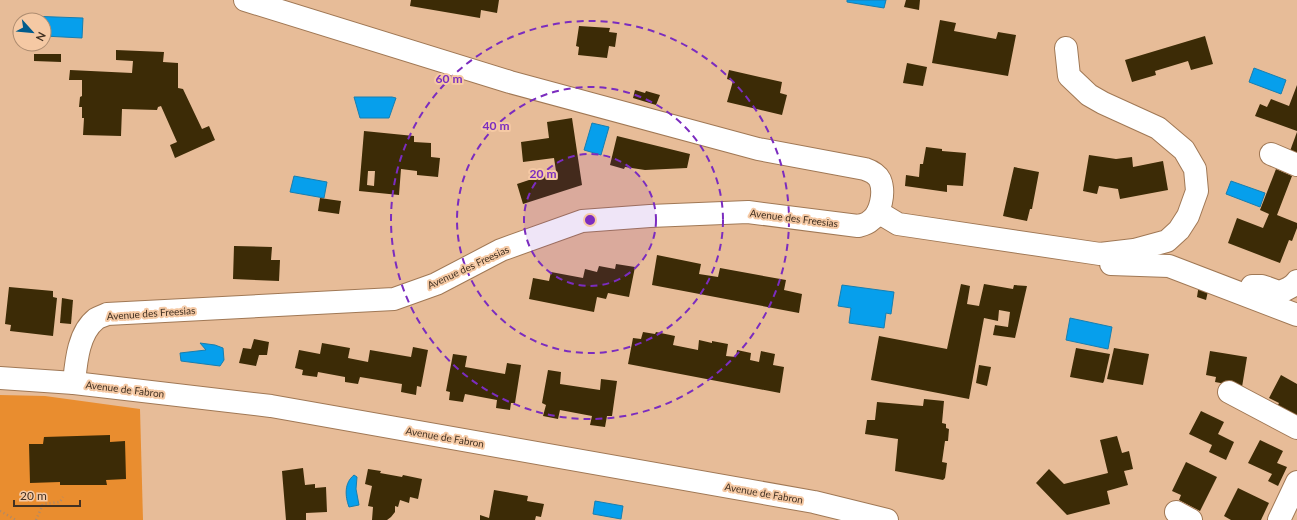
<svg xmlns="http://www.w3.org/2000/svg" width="1297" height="520" viewBox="0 0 1297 520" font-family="Lato,sans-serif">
  <rect width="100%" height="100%" fill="#e7bc98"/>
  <path fill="#e98d2f" d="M0 395 45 396 140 409 143 520H0Z"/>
  <g fill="#069fec" stroke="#187eaf">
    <path d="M847 0H886L884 8 847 2Z"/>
    <path d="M29 16 83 18 82 38 44 36V20H29Z"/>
    <path d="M1254 68 1286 80 1281 94 1249 82Z"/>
    <path d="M354 97H392L396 98 389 118H360Z"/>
    <path d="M592 123 609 127 601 155 584 150Z"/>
    <path d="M294 176 327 182 324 198 290 192Z"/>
    <path d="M1231 181 1265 193 1260 207 1226 194Z"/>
    <path d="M842 285 894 292 891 314 886 313 884 328 849 323 851 308 838 306Z"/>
    <path d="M1070 318 1112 327 1108 349 1066 340Z"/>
    <path d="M200 343 215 345 223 348 224 360 220 366 181 361 180 353 206 350Z"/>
    <path d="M354 475 357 477 356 489 359 505 349 507C345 496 344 483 354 475Z"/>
    <path d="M595 501 623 506 621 519 593 514Z"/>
  </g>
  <g fill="#3c2b06" fill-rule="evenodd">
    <path d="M411 0H499L497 13 481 10 480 18 410 6Z"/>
    <path d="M906 0H920L919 10 904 7Z"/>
    <path d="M940 20 956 23 954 31 996 39 998 32 1016 35 1008 76 932 63Z"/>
    <path d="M579 26 610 28 609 32 617 33 615 47 609 46 607 58 578 55 579 47 576 46Z"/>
    <path d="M1205 36 1213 64 1191 70 1188 61 1155 71 1156 75 1132 82 1125 60Z"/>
    <path d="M116 50 164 52 163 62 178 63V88L183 89 202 129 209 126 215 140 175 158 170 145 177 142 161 106 158 107 157 110 122 109 121 136 83 135 84 118H82V107H79L80 97 82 96V80H69L70 70 132 73 133 61 116 60Z"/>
    <path d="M34 54H61V62L34 61Z"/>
    <path d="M907 63 927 67 923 86 903 83Z"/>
    <path d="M729 70 782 82 780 93 787 95 782 115 727 102 733 81 727 79Z"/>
    <path d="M1297 85V131L1255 116 1260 104 1267 107 1271 99 1289 106Z"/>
    <path d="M635 90 645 93 646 91 660 95 656 105 633 98Z"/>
    <path d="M572 118 582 185 523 204 517 184 556 171 554 158 523 162 521 142 549 138 547 122Z"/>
    <path d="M364 131 414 136V142L431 143V157L440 158 438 177 417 175V171L401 169 399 195 359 191ZM368 171H375L374 186 367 185Z"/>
    <path d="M1297 132V153L1290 151Z"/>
    <path d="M617 136 690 154 687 168 645 170 625 167 624 169 610 165Z"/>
    <path d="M926 147 942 149V151L966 153 963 186 947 185V192L905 186 906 175 919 177 920 164H923Z"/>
    <path d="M1089 155 1116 159 1132 157 1133 167 1163 161 1168 190 1120 199 1118 189 1099 186 1097 194 1083 191Z"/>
    <path d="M1014 167 1039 172 1032 209H1030L1027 221 1003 216Z"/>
    <path d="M1276 169 1292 176 1277 215 1297 223V228L1292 241 1289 240 1280 263 1228 243 1237 218 1263 228 1269 214 1260 210Z"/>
    <path d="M320 198 341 201 339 214 318 211Z"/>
    <path d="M234 246 272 247 271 260H280L279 281 233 279Z"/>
    <path d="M657 255 701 264 699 274 718 277 720 268 786 280 784 290 802 294 799 313 652 285Z"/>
    <path d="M616 264 635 267 629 297 608 293 606 299 597 297 594 312 529 299 533 278 549 281 551 272 583 278 585 269 597 272 599 266 615 269Z"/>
    <path d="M961 284 970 286 967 304 979 306 984 284 1013 289 1014 285 1027 286 1015 338 993 335 995 325 1008 327 1010 312 999 310 998 321 984 318 969 399 871 380 879 336 947 349Z"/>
    <path d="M1199 284 1209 287 1206 300 1197 297Z"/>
    <path d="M9 287 53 291V297L57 298 53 336 10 331 11 325 5 324Z"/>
    <path d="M62 298 73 300 71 324 60 323Z"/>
    <path d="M643 332 655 334 656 332 675 336 673 345 698 350 699 340 712 343V341L728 344 726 356 736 357 737 350 751 353 750 360 759 362 761 351 775 354 773 365 784 367 780 393 628 364 633 338 641 339Z"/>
    <path d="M254 339 269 342 267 355H259L256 366 239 363 243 348 251 349Z"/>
    <path d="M322 343 350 348 348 358 368 362 370 350 411 357 413 347 428 350 421 387 417 386 416 395 401 392 402 384 360 377 358 384 345 382V377L318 372 317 377 302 375 303 370 295 368 299 350 320 354Z"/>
    <path d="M1076 348 1110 354 1104 381 1103 383 1070 377Z"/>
    <path d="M1114 348 1149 354 1143 385 1107 379Z"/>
    <path d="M1210 351 1247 357 1242 387 1215 382 1216 377 1206 375Z"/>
    <path d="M453 354 467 356 465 367 505 374 507 363 521 365 515 403H511L510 410 496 408 497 400 465 394 463 402 449 400 450 392 446 391Z"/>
    <path d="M979 365 991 367 987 386 976 383Z"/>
    <path d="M548 370 561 372 560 384 600 390 601 379 617 381 612 416H607L605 427 590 425 592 416 560 410 558 419 543 416 546 405 542 403Z"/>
    <path d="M1281 375 1297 384V419L1276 409 1279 403 1269 398Z"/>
    <path d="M924 399 944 401 942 423 946 424V428L949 429 948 441H945L942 462 947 463 945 478 943 480 895 471 898 439 865 434 867 420H875L877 402 923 406Z"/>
    <path d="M1201 411 1224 422 1218 434 1234 442 1226 460 1209 452 1212 445 1189 434Z"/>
    <path d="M110 435V442L125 441 126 479 106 480 107 485H60V482L30 483 29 444H43L44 437Z"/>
    <path d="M1117 436 1122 453 1129 451 1133 469 1124 471 1128 485 1107 491 1110 504 1067 515 1036 483 1049 469 1064 484 1108 473 1100 440Z"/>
    <path d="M1260 440 1283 451 1277 463 1287 467 1278 486 1268 481 1272 474 1248 463Z"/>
    <path d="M1186 462 1217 477 1200 511 1179 500 1181 495 1172 491Z"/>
    <path d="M303 468 305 485 315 484V488L326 487 327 512 306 513V520H286L282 471Z"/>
    <path d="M368 469 381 471 380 473 402 477 403 475 422 479 418 499 410 497 409 503 400 500 398 507 395 506V512L391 517 387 520H372L373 507 368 506 372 486 365 484Z"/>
    <path d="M1238 488 1269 503 1261 520H1231L1224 516Z"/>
    <path d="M494 490 528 496 527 501 544 504 541 517 536 516 535 520H480V515L489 518Z"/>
  </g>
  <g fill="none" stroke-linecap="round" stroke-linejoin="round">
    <g stroke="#a07855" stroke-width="24">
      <g id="minor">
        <path d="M1271 154 1297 165"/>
        <path d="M878 212 898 224 1100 254 1134 250 1167 241 1179 230 1188 216 1197 191 1195 169 1184 150 1158 128 1103 103 1089 95 1069 76 1066 48"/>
        <path d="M1111 264 1169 266 1297 315"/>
        <path d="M1252 286H1262L1279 292C1286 290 1293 287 1297 281"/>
        <path d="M0 378 74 383 271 406 814 502 887 520"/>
        <path d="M74 383C76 363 78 333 96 319 99 317 103 316 107 314L394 299 436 284 501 250 582 221 650 216 748 212 858 226C862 225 867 224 870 221 881 214 885 192 880 180 877 174 871 171 865 169L758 149 510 82 245 0"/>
        <path d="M1229 392 1297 428"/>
        <path d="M1176 512 1191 520"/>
        <path d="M1279 520 1297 482"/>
      </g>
    </g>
    <g stroke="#aa896d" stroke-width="2.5" stroke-dasharray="1 3" stroke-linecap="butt">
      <path d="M0 511 16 520"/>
      <path d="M36 520 43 504 60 502 63 497"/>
    </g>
    <use href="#minor" stroke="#fff" stroke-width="22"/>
  </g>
  <circle cx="590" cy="220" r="66" fill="#7b2cbf" fill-opacity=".12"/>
  <g fill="none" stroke="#7b2cbf" stroke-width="2" stroke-dasharray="7 5">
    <circle cx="590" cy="220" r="66"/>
    <circle cx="590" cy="220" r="133"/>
    <circle cx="590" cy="220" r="199"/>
  </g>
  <g text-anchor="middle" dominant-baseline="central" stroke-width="4" stroke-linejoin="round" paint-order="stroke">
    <g font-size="10" fill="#423122" stroke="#f5c9a4">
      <text transform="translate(794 218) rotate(7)">Avenue des Freesias</text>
      <text transform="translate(468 267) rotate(-25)">Avenue des Freesias</text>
      <text transform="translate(151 313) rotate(-4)">Avenue des Freesias</text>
      <text transform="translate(125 389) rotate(7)">Avenue de Fabron</text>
      <text transform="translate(445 437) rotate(10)">Avenue de Fabron</text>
      <text transform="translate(764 493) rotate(10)">Avenue de Fabron</text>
    </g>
  </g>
  <circle cx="590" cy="220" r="6" fill="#7b2cbf" stroke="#f5c9a4" stroke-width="2"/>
  <g font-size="12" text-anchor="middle" font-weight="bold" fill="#7b2cbf" stroke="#f5c9a4" stroke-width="4" stroke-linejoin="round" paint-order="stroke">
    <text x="449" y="83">60 m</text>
    <text x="496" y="130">40 m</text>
    <text x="543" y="178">20 m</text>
  </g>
  <g transform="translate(32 32) rotate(117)"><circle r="19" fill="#f5c9a4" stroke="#ad8c70"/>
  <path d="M0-3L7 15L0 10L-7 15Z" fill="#005c8d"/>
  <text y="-6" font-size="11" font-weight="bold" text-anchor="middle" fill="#423122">N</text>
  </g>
  <path d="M14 500v6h66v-6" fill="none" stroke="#423122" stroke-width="2"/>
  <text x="20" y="500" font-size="12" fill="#423122" stroke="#f5c9a4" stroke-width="3" paint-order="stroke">20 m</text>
</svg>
